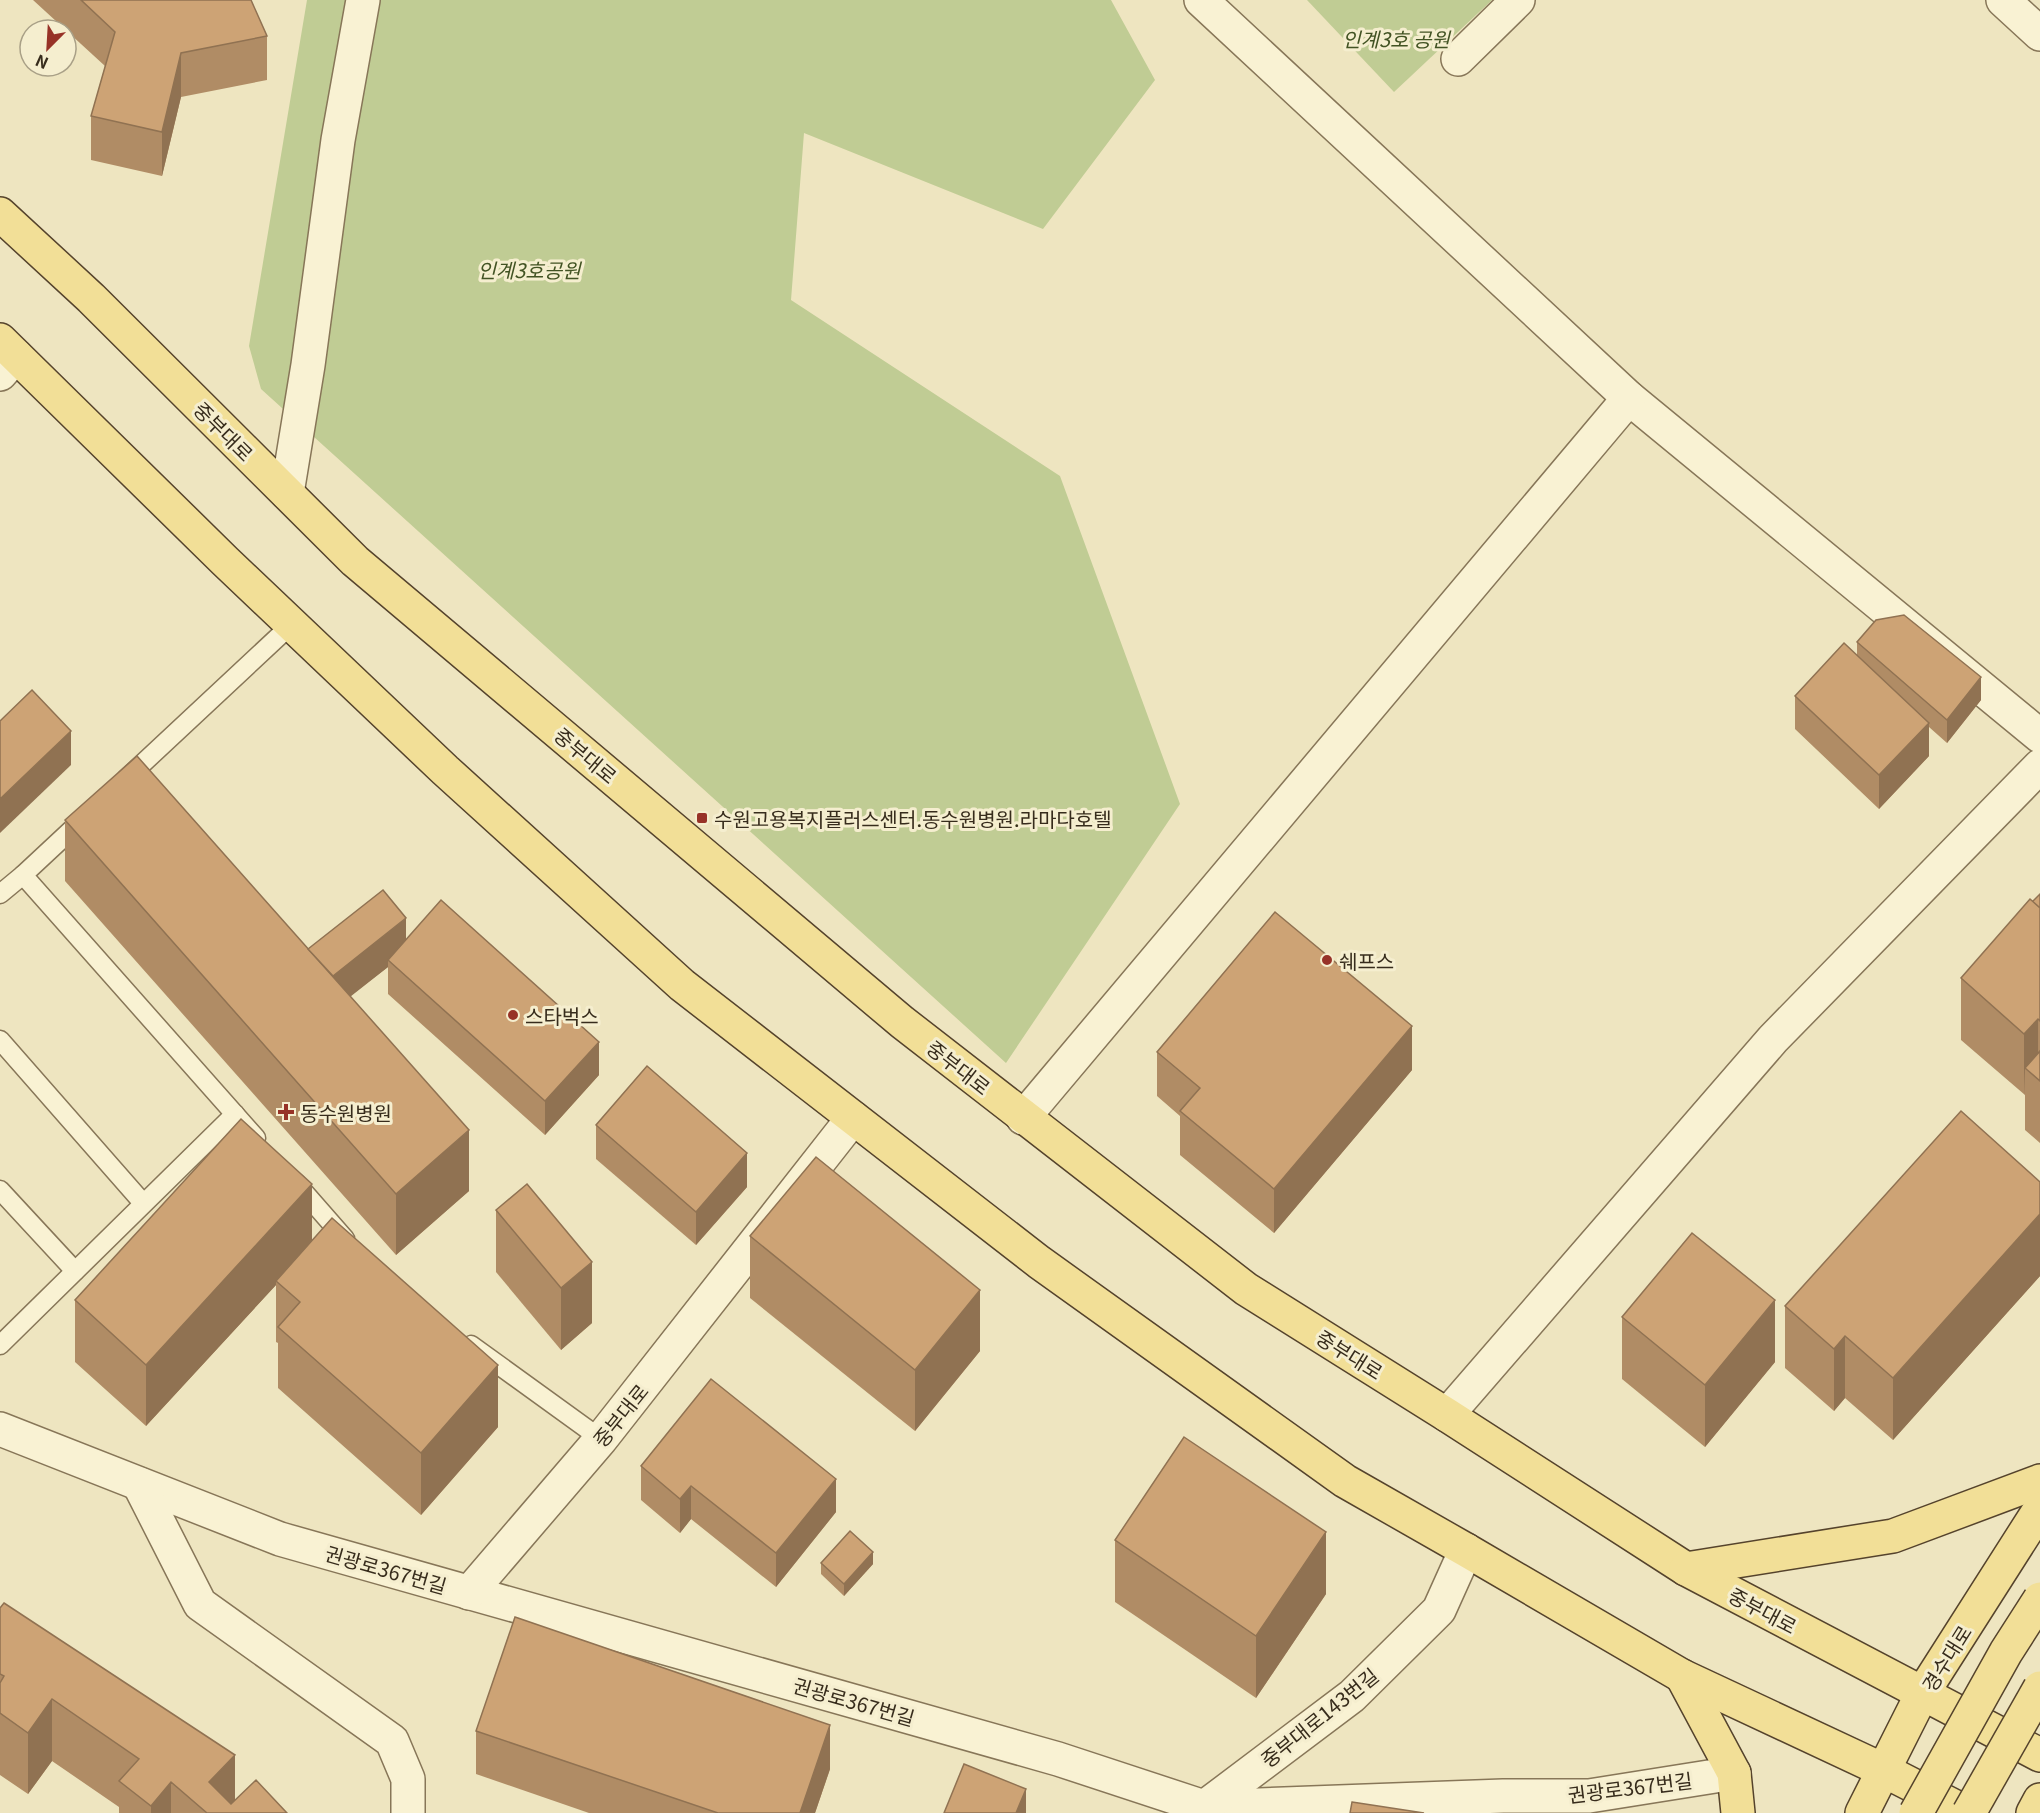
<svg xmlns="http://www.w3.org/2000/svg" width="2040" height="1813" viewBox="0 0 2040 1813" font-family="Georgia,'Noto Sans KR',serif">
  <rect width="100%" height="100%" fill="#eee5c0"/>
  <g fill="#c0cc94">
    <path d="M307 0H1111L1155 80 1043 229 804 133 791 300 1060 476 1180 804 1006 1063 261 389 249 346Z"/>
    <path d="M1307 0H1492L1394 92Z"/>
  </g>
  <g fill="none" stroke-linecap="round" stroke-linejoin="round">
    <g stroke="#877658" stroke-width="21">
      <g id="service">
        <path d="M126 779 292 624"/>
        <path d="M82 820 23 875 256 1138"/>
        <path d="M0 894 23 875"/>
        <path d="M0 1040 143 1203"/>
        <path d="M296 1183 345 1239"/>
        <path d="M0 1190 75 1271"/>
        <path d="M0 1345 235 1114"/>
        <path d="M471 1345 601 1439"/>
      </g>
    </g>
    <g stroke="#877658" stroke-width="36">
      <g id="minor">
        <path d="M1201 0 1629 398 2040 736"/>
        <path d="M2003 0 2040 34"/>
        <path d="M1458 59 1518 0"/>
        <path d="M0 374 16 356"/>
        <path d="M287 493 308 365 338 140 363 0"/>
        <path d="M1023 1118 1629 398"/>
        <path d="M0 1429 280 1539 1058 1759 1204 1807 1503 1796H1589L1734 1773"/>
        <path d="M139 1484 200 1604 392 1741 408 1779V1813"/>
        <path d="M469 1593 601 1439 853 1118"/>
        <path d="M1202 1809 1352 1696 1439 1610 1466 1550"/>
      </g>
    </g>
    <g stroke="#877658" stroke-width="36">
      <path id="tertiary" d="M1447 1415 1773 1039 2040 766"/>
    </g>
    <g stroke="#55432c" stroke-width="36">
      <g id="primary">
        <path d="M0 214 91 298 355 561 902 1022 1246 1289 1447 1415 1686 1569 2040 1755"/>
        <path d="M0 340 225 561 445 770 682 985 1039 1262 1345 1481 1466 1550 1682 1676 1883 1770 1967 1813"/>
        <path d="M1686 1569 1893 1536 2040 1481"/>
        <path d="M1682 1676 1734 1773 1738 1813"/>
        <path d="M1862 1813 1922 1694 2040 1509"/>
        <path d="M2033 1813 2040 1800"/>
      </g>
    </g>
    <use href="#service" stroke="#f9f2d3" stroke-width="18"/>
    <use href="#minor" stroke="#f9f2d3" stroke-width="33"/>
    <use href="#tertiary" stroke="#f9f2d3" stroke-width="33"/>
    <use href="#primary" stroke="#f2df97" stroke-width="33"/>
    <g stroke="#55432c" stroke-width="36" stroke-linecap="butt">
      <g id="primary-bridge">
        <path d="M1916 1813 2006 1652 2040 1599"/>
        <path d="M1969 1813 2040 1688"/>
      </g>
    </g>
    <use href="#primary-bridge" stroke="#f2df97" stroke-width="33"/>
  </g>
  <g fill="#b08c65">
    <path d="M33 0H251L267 36V80L181 97 162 176 91 160V116L105 66Z"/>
    <path d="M1857 642 1981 700 1947 743 1929 727V756L1879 809 1795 729V696L1857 655Z"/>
    <path d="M65 820 308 949 406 939 599 1075 545 1135 388 994V967L350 996 469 1191 396 1255 65 881Z"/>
    <path d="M2040 894V1143L2025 1130V1095L1961 1040V978Z"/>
    <path d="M1157 1052 1412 1070 1274 1233 1180 1155V1116L1157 1096Z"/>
    <path d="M596 1125 747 1187 696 1245 596 1159Z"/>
    <path d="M2040 1182V1276L1893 1440 1845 1398 1834 1411 1785 1368V1306Z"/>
    <path d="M496 1210 592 1323 561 1350 496 1272Z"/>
    <path d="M750 1236 980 1351 915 1431 750 1298Z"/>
    <path d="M312 1240 498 1427 421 1515 278 1388V1343L276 1342V1285L146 1426 75 1362V1300Z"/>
    <path d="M1622 1317 1775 1362 1705 1447 1622 1379Z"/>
    <path d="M641 1466 836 1512 776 1587 691 1519 680 1533 641 1500Z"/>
    <path d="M1115 1540 1326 1594 1256 1698 1115 1602Z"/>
    <path d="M821 1563 873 1564 844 1596 821 1574Z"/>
    <path d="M0 1608 235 1801 287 1813H119V1807L52 1761 28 1794 0 1775Z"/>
    <path d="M476 1731 830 1769 815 1813H589L476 1774Z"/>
  </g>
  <g fill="#907252">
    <path d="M181 53V97L162 176V132Z"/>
    <path d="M1981 677V700L1947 743V720Z"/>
    <path d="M1929 723V756L1879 809V775Z"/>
    <path d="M71 731V765L0 833V799Z"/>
    <path d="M406 918V952L388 960V967L322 1019V985Z"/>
    <path d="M2038 1019V1079L2025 1068 2024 1096V1034Z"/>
    <path d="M1412 1026V1070L1274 1233V1189Z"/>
    <path d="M599 1042V1075L545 1135V1101Z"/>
    <path d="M469 1130V1191L396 1255V1194Z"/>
    <path d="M747 1153V1187L696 1245V1212Z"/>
    <path d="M312 1184V1245L276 1281V1285L146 1426V1365Z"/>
    <path d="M2040 1214V1276L1893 1440V1378Z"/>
    <path d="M592 1262V1323L561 1350V1288Z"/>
    <path d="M980 1290V1351L915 1431V1370Z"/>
    <path d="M1775 1300V1362L1705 1447V1385Z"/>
    <path d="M1845 1336V1398L1834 1411V1349Z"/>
    <path d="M498 1365V1427L421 1515V1453Z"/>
    <path d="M836 1479V1512L776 1587V1553Z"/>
    <path d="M691 1486V1519L680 1533V1499Z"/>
    <path d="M1326 1532V1594L1256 1698V1636Z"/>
    <path d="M873 1552V1564L844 1596V1584Z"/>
    <path d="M52 1699V1761L28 1794V1733Z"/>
    <path d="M830 1725V1769L815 1813H800Z"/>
    <path d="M235 1755V1813L209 1782Z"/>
    <path d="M171 1782V1813H151V1806Z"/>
    <path d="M1026 1789V1813H1016Z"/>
  </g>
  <g fill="#cda375" stroke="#907252" stroke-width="1.5">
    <path d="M81 0H251L267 36 181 53 162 132 91 116 115 32Z"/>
    <path d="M1904 615 1981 677 1947 720 1857 642 1876 620Z"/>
    <path d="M1844 643 1929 723 1879 775 1795 696Z"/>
    <path d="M32 690 71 731 0 799V721Z"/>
    <path d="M137 756 469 1130 396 1194 65 820Z"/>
    <path d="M383 890 406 918 333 976 308 949Z"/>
    <path d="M2040 894V908L2032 902Z"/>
    <path d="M2030 899 2040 908V1021L2038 1019 2024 1034 1961 978Z"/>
    <path d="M441 900 599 1042 545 1101 388 960Z"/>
    <path d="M1275 912 1412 1026 1274 1189 1180 1111 1200 1088 1157 1052Z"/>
    <path d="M2040 1051V1081L2025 1068Z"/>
    <path d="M647 1066 747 1153 696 1212 596 1125Z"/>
    <path d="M1961 1111 2040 1182V1214L1893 1378 1845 1336 1834 1349 1785 1306Z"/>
    <path d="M241 1119 312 1184 146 1365 75 1300Z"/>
    <path d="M816 1157 980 1290 915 1370 750 1236Z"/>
    <path d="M527 1184 592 1262 561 1288 496 1210Z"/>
    <path d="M332 1218 498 1365 421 1453 278 1327 300 1302 276 1281Z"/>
    <path d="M1692 1233 1775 1300 1705 1385 1622 1317Z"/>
    <path d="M711 1379 836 1479 776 1553 691 1486 680 1499 641 1466Z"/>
    <path d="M1184 1437 1326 1532 1256 1636 1115 1540Z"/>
    <path d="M850 1531 873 1552 844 1584 821 1563Z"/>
    <path d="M4 1603 235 1755 209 1782 231 1804 256 1780 287 1813H207L171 1782 151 1806 119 1781 139 1759 52 1699 28 1733 0 1713V1683L4 1676 0 1674V1608Z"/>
    <path d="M515 1617 830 1725 800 1813H718L476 1731Z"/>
    <path d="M964 1764 1026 1789 1016 1813H944Z"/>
    <path d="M1352 1802 1424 1813H1350Z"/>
  </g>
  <g fill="#973227" stroke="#f5eecf" stroke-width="2">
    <rect x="696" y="812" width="12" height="12" rx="3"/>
    <circle cx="1327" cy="960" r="6"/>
    <circle cx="513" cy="1015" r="6"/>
    <path d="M283 1103h6v6h6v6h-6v6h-6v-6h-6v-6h6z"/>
  </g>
  <g text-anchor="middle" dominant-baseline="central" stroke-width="6" stroke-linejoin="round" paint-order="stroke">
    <g font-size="20" font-style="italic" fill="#425323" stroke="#f5eecf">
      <text x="1396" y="38">인계3호 공원</text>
      <text x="529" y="269">인계3호공원</text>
    </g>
    <g font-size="20" fill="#372c1c" stroke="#f5eecf">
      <text transform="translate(224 431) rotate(45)">중부대로</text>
      <text transform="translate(586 755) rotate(40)">중부대로</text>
      <text transform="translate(959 1067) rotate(38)">중부대로</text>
      <text transform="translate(1350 1354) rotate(32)">중부대로</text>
      <text transform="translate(620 1415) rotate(-51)">중부대로</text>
      <text transform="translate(386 1569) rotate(16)">권광로367번길</text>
      <text transform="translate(1763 1610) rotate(28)">중부대로</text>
      <text transform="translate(1946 1658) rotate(-58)">경수대로</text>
      <text transform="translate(854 1701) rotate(16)">권광로367번길</text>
      <text transform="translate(1319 1717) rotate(-39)">중부대로143번길</text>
      <text transform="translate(1630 1787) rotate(-7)">권광로367번길</text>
    </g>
    <g font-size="20" fill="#372c1c" stroke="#f5eecf" text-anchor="start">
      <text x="714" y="818">수원고용복지플러스센터.동수원병원.라마다호텔</text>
      <text x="1339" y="960">쉐프스</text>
      <text x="525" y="1015">스타벅스</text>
      <text x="300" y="1112">동수원병원</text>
    </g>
  </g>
  <g transform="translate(48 48) rotate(204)"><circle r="28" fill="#f5eecf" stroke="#a9a087" stroke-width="1.5"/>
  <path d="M0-4.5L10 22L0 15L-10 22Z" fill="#973227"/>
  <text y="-9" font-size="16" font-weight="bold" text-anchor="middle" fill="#372c1c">N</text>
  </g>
</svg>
